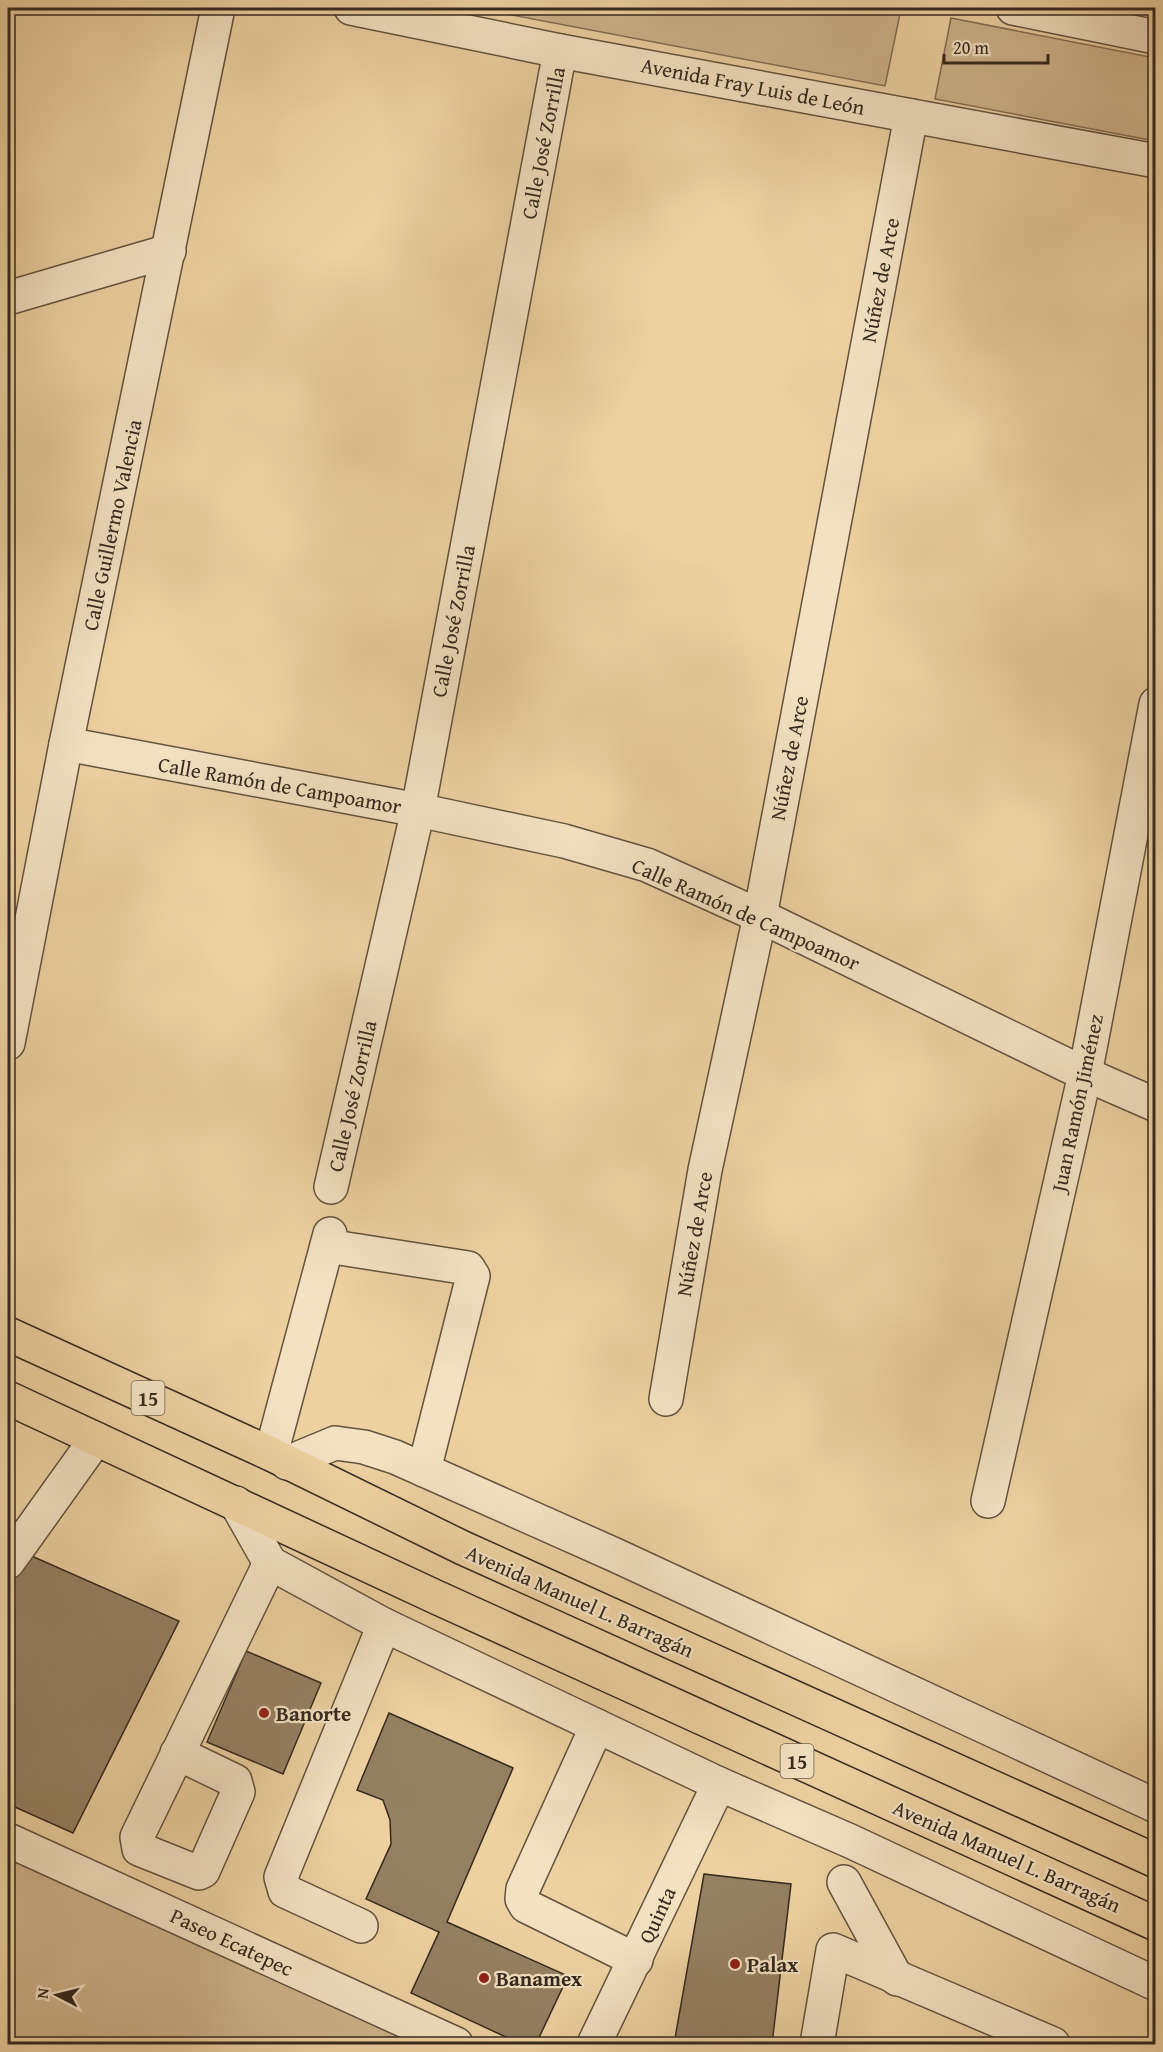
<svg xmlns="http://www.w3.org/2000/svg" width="1163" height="2052" viewBox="0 0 1163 2052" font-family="'Gentium Book Plus',serif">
  <rect width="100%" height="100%" fill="#edd1a1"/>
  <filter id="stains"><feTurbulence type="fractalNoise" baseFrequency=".00333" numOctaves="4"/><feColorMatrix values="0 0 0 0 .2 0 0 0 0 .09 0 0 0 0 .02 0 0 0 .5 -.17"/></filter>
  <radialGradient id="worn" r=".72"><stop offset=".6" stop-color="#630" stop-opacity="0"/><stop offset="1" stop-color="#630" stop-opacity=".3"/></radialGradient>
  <g fill="#ceb48b" stroke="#826e54" stroke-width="1.5">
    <path d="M475 8H892L901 9 885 86Z"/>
    <path d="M951 18 1155 58V141L935 99Z"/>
    <path d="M8 1840 456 2044H8Z"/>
  </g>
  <g fill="#958062" stroke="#35291e" stroke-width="1.5">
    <path d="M27 1554 179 1621 73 1833 8 1804V1592Z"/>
    <path d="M246 1651 321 1683 283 1774 207 1742Z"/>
    <path d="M389 1713 513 1768 447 1922 568 1976 536 2044H521L411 1993 439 1932 366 1899 391 1844 390 1820 383 1800 357 1790Z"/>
    <path d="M704 1874 791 1884 772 2044H674Z"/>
  </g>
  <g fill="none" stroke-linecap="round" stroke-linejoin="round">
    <g stroke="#63533f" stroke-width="36">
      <g id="minor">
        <path d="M351 8 560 51 1156 161"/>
        <path d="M1013 8 1156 37"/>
        <path d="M8 298 169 251"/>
        <path d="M66 744 418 810 564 841 647 865 760 916 1085 1074 1156 1105"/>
        <path d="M8 1043 66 744 218 8"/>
        <path d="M331 1187 418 810 560 51"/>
        <path d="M327 1246 468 1268 473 1276 424 1470"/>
        <path d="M666 1399 705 1170 760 916 911 116"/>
        <path d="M271 1454 330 1234"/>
        <path d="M287 1463 335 1443 364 1447 395 1457 615 1555 1156 1806"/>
        <path d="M988 1501 1085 1074 1156 704"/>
        <path d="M236 1503 270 1563 384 1625 719 1784 850 1841 1156 1984"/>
        <path d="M8 1562 96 1439"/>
        <path d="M597 1726 523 1889 522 1899 526 1906 636 1960"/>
        <path d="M177 1753 235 1781 238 1792 203 1871 199 1873 139 1849 137 1837 270 1563"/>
        <path d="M8 1840 456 2044"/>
        <path d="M844 1882 897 1979"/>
        <path d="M361 1926 285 1891 281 1877 384 1625"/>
        <path d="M594 2044 719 1784"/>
        <path d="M817 2044 833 1950 1053 2044"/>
      </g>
    </g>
    <g stroke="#35291e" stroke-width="36">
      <g id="highway">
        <path d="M8 1334 271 1454 463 1548 1156 1861"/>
        <path d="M8 1398 438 1598 1156 1924"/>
      </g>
    </g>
    <use href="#minor" stroke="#f3e1c2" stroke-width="33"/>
    <use href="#highway" stroke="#edd1a1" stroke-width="33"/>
  </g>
  <g fill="#8f2418" stroke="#f3e1c2" stroke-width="2">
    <circle cx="264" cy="1713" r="6"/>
    <circle cx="735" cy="1964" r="6"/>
    <circle cx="484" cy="1978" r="6"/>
  </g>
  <g text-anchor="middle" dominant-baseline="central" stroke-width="4.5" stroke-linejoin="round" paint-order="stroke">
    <g fill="#f3e1c2" stroke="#6e604f" stroke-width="1.5">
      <rect x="131.5" y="1381" width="33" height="34" rx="4.5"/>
      <rect x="780.5" y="1744" width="33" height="34" rx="4.5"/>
    </g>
    <g font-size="20" font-weight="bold" fill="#35291e">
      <text x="148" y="1398">15</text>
      <text x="797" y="1761">15</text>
    </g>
    <g font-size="21" fill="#35291e" stroke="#f3e1c2">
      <text transform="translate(753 86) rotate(11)">Avenida Fray Luis de León</text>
      <text transform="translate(543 143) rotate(-79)">Calle José Zorrilla</text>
      <text transform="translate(880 280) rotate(-79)">Núñez de Arce</text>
      <text transform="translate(112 525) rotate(-78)">Calle Guillermo Valencia</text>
      <text transform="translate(453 621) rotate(-79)">Calle José Zorrilla</text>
      <text transform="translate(789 758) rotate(-79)">Núñez de Arce</text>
      <text transform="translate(280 785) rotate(10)">Calle Ramón de Campoamor</text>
      <text transform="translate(746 914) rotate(24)">Calle Ramón de Campoamor</text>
      <text transform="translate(352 1096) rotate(-77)">Calle José Zorrilla</text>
      <text transform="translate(1077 1103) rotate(-78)">Juan Ramón Jiménez</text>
      <text transform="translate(694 1234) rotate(-80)">Núñez de Arce</text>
      <text transform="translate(580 1601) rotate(24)">Avenida Manuel L. Barragán</text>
      <text transform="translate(1007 1856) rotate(24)">Avenida Manuel L. Barragán</text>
      <text transform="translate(657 1915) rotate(-65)">Quinta</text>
      <text transform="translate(232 1942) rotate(25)">Paseo Ecatepec</text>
    </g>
    <g font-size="21" font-weight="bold" fill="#35291e" stroke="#f3e1c2" text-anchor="start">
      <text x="276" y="1713">Banorte</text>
      <text x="747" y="1964">Palax</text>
      <text x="496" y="1978">Banamex</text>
    </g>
  </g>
  <rect width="1163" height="2052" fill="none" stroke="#edd1a1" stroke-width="30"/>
  <rect x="9" y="9" width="1145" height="2034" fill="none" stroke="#35291e" stroke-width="3"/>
  <rect x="15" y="15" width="1133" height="2022" fill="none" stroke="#35291e" stroke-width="1.5"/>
  <g transform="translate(57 1995) rotate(277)" stroke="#f3e1c2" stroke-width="4.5" paint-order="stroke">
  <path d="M0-4.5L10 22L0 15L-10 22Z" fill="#35291e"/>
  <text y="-9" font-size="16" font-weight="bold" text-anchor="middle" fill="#35291e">N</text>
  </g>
  <path d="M944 54v9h104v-9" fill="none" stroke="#35291e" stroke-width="3"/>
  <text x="953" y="54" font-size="18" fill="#35291e" stroke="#f3e1c2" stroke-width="4.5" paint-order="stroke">20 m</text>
  <rect width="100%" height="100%" filter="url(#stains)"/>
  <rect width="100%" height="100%" fill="url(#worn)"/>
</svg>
